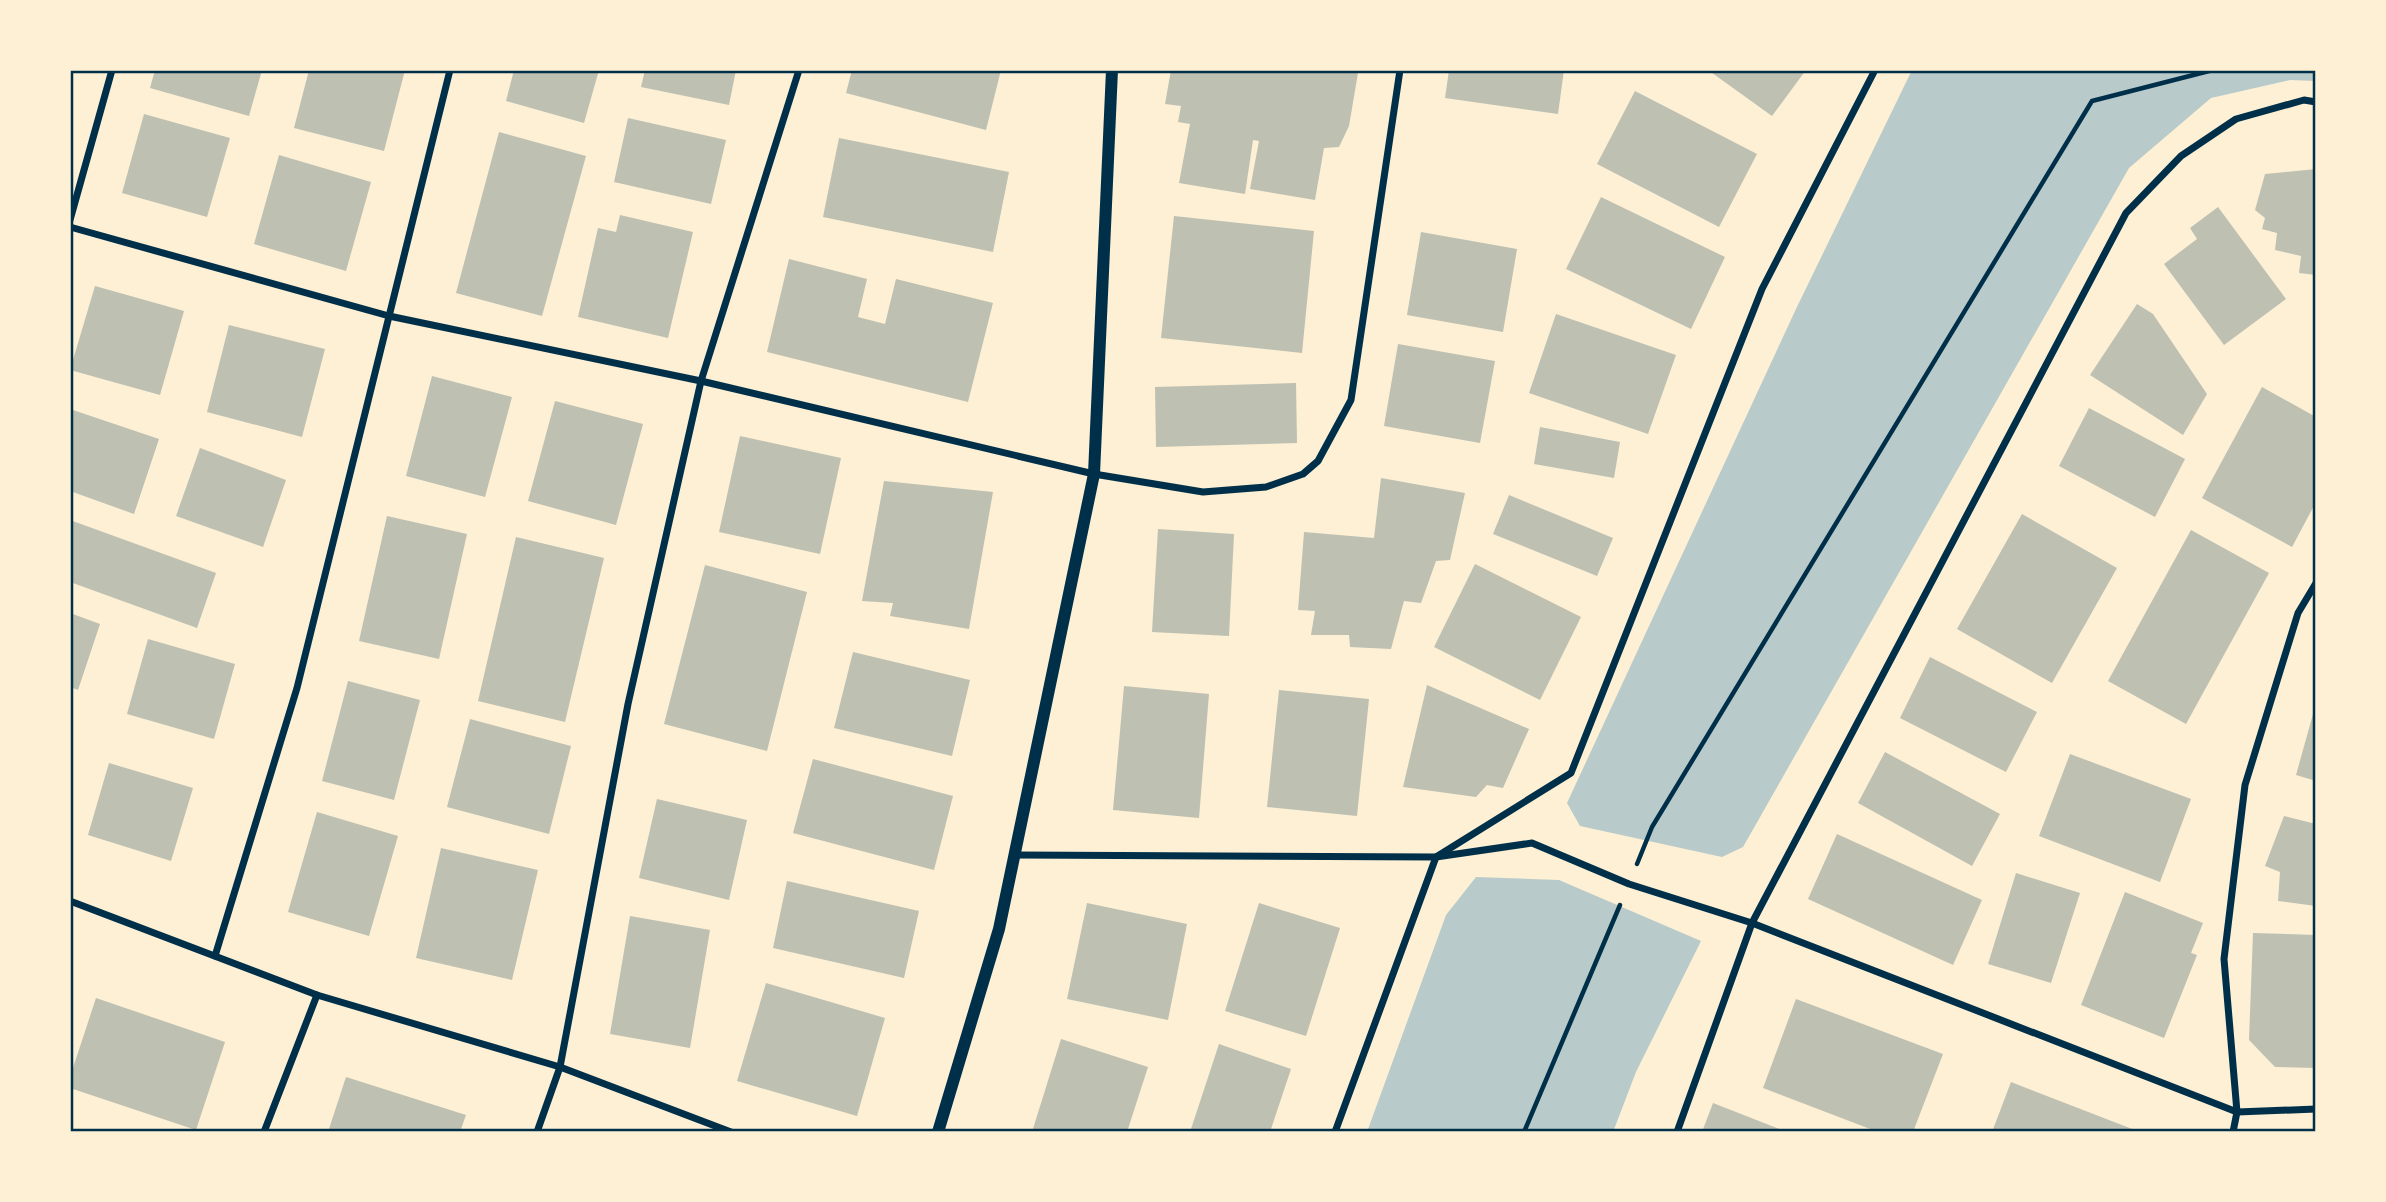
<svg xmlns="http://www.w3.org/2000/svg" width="2386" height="1202" viewBox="0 0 2386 1202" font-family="'Alegreya Sans',sans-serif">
  <rect width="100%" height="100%" fill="#fdf0d5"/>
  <g fill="#b9caca">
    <path d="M1912 70H2316V81L2290 80 2211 98 2129 168 1743 847 1722 857 1580 826 1567 803 1796 309Z"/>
    <path d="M1476 877 1559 880 1701 941 1636 1072 1613 1132H1367L1446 915Z"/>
  </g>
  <g fill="#bec0b2">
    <path d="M155 70H262L249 116 150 88Z"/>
    <path d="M309 70H405L384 151 294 128Z"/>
    <path d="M514 70H599L584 123 506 101Z"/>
    <path d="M645 70H736L729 105 641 87Z"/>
    <path d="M852 70H1001L986 130 846 93Z"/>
    <path d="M1171 70H1338L1358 73 1349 126 1339 147 1324 148 1315 200 1250 189 1259 141 1253 140 1245 194 1179 183 1190 124 1178 122 1181 106 1165 104Z"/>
    <path d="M1449 70H1564L1558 114 1445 98Z"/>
    <path d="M1708 70H1806L1772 116Z"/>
    <path d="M1635 91 1757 154 1719 227 1597 164Z"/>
    <path d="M144 114 230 138 207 217 122 193Z"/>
    <path d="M628 118 726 140 711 204 614 182Z"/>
    <path d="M499 132 586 156 542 316 456 293Z"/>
    <path d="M839 138 1009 172 993 252 823 217Z"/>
    <path d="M279 155 371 182 346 271 254 244Z"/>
    <path d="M2316 169V275L2299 273 2301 256 2275 250 2277 233 2262 229 2265 218 2255 210 2265 174Z"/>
    <path d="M1601 197 1725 257 1691 329 1566 269Z"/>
    <path d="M2218 207 2286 299 2224 345 2164 264 2197 239 2190 228Z"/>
    <path d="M620 215 693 232 668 338 578 317 598 228 616 232Z"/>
    <path d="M1174 216 1314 231 1302 353 1161 338Z"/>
    <path d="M1421 232 1517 249 1503 332 1407 315Z"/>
    <path d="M789 259 867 279 858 317 885 324 896 279 993 303 968 402 767 352Z"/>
    <path d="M95 286 184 311 160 395 70 370Z"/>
    <path d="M2137 304 2153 314 2207 394 2183 435 2090 375Z"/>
    <path d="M1556 314 1676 355 1648 434 1529 393Z"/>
    <path d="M229 325 325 349 302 437 207 412Z"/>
    <path d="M1398 344 1495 361 1480 443 1384 426Z"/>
    <path d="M432 376 512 397 485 497 406 476Z"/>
    <path d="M1296 383 1297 443 1156 447 1155 387Z"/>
    <path d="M2262 387 2316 417V502L2292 547 2202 498Z"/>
    <path d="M555 401 643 424 616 525 528 501Z"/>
    <path d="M2089 408 2185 459 2155 517 2059 466Z"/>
    <path d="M70 409 159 439 134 514 70 491Z"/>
    <path d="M1540 427 1620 442 1614 478 1534 464Z"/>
    <path d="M740 436 841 458 820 554 719 532Z"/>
    <path d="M200 448 286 480 263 547 176 516Z"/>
    <path d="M1381 478 1465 493 1450 560 1436 561 1421 603 1404 601 1391 649 1350 647 1349 635H1311L1315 611 1298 610 1304 532 1374 538Z"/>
    <path d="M884 481 993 492 969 629 890 616 893 603 862 601Z"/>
    <path d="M1509 495 1613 538 1597 576 1493 534Z"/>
    <path d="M2022 514 2117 568 2052 683 1957 629Z"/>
    <path d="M387 516 467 534 439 659 359 641Z"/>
    <path d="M70 520 216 573 197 628 70 582Z"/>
    <path d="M1158 529 1234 534 1229 636 1152 632Z"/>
    <path d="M2191 530 2269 573 2186 724 2108 681Z"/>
    <path d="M516 537 604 558 565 722 478 701Z"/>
    <path d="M1475 564 1581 617 1540 700 1434 647Z"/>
    <path d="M705 565 807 592 767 751 664 724Z"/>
    <path d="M70 613 100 624 78 690 70 687Z"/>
    <path d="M148 639 235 664 214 739 127 714Z"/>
    <path d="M853 652 970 680 952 756 834 728Z"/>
    <path d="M1930 657 2037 712 2006 772 1900 718Z"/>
    <path d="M348 681 420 700 394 800 322 781Z"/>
    <path d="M1427 685 1529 729 1503 788 1487 785 1476 797 1403 787Z"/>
    <path d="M1124 686 1209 694 1199 818 1113 810Z"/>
    <path d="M1279 690 1369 699 1357 816 1267 807Z"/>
    <path d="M2315 707 2316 708V781L2296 775Z"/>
    <path d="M470 719 571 746 549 834 447 807Z"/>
    <path d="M1885 752 2000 814 1972 866 1858 803Z"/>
    <path d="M2070 754 2191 799 2160 882 2039 836Z"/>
    <path d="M813 759 953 796 934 870 793 833Z"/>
    <path d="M109 763 193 788 171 861 88 835Z"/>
    <path d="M657 799 747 820 729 900 639 878Z"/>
    <path d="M317 812 398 836 369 936 288 912Z"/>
    <path d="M2284 816 2316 824V906L2278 901 2280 872 2265 866Z"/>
    <path d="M1837 834 1982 900 1953 965 1808 899Z"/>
    <path d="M441 848 538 870 512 980 416 958Z"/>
    <path d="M2016 873 2080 893 2051 983 1988 964Z"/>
    <path d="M787 881 919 911 904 978 773 948Z"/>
    <path d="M2125 892 2203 923 2191 953 2197 955 2164 1038 2081 1005Z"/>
    <path d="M1087 903 1187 924 1168 1020 1067 999Z"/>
    <path d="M1259 903 1340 928 1306 1036 1225 1011Z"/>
    <path d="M630 916 710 930 690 1048 610 1034Z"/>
    <path d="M2253 933 2316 935V1068L2275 1067 2249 1040Z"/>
    <path d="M766 983 885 1018 857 1116 737 1081Z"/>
    <path d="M96 998 225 1042 196 1130 70 1088V1077Z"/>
    <path d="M1796 999 1943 1054 1913 1132H1878L1763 1088Z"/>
    <path d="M1061 1039 1148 1067 1127 1132H1032Z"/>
    <path d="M1219 1044 1291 1069 1270 1132H1190Z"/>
    <path d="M346 1077 466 1115 460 1132H328Z"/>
    <path d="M2011 1082 2140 1132H1992Z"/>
    <path d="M1713 1103 1787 1132H1702Z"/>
  </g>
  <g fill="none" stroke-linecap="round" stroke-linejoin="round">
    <g stroke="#003049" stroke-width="4.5">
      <path d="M1637 864 1652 827 2092 101 2213 70"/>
      <path d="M1524 1132 1620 905"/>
    </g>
    <g stroke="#003049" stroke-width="7">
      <path d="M70 220 112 70"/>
      <path d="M70 227 389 316 701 381 1094 474 1203 492 1266 487 1303 474 1318 461 1351 400 1400 70"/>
      <path d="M1015 855 1436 857 1532 843 1629 884 1752 923 2237 1112 2316 1109"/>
      <path d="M70 901 317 995 560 1067 731 1132"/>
      <path d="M215 956 297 688 450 70"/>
      <path d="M264 1132 317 995"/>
      <path d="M537 1132 560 1067 628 704 701 381 799 70"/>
      <path d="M1335 1132 1436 857 1571 773 1762 289 1875 70"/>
      <path d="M1677 1132 1752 923 2126 213 2181 156 2236 119 2304 100 2316 102"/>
      <path d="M2233 1132 2237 1112 2224 959 2245 785 2298 613 2316 583"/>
    </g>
    <path stroke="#003049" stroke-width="12" d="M938 1132 999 929 1094 474 1112 70"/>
  </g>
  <rect width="2386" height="1202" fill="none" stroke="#fdf0d5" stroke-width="144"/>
  <rect x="72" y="72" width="2242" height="1058" fill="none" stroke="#003049" stroke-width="2.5"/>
</svg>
